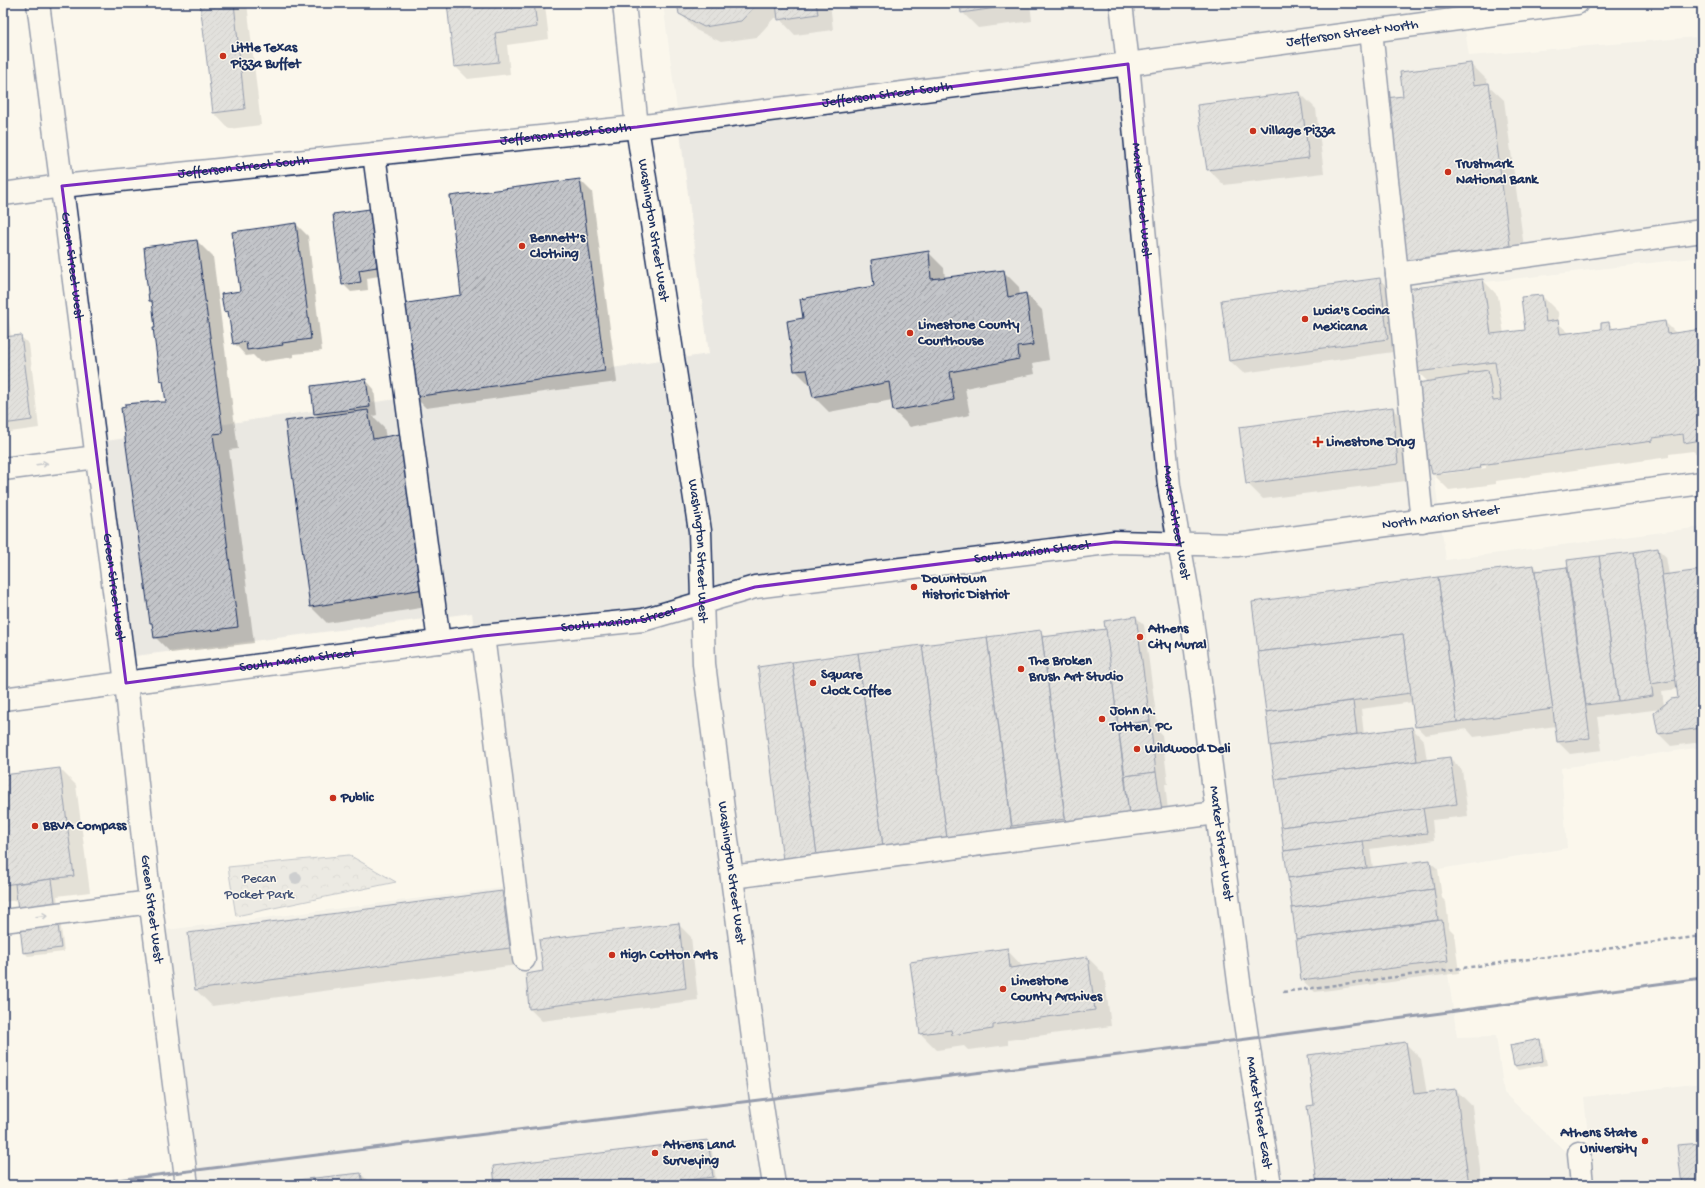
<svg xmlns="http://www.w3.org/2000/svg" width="1705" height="1188" viewBox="0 0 1705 1188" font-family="'Gochi Hand',sans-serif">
  <defs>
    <pattern id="park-crowns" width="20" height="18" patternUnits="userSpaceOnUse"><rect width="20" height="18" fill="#dadad7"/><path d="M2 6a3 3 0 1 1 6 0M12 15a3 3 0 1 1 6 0" fill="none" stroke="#babbbb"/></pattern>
    <pattern id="building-hatch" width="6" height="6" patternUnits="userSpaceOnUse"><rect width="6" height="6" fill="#c3c5c9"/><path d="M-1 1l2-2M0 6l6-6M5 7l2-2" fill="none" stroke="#9ea0a6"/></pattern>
  </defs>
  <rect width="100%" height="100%" fill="#fbf7ec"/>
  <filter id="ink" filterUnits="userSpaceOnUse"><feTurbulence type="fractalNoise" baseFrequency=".025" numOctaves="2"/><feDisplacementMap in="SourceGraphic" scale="8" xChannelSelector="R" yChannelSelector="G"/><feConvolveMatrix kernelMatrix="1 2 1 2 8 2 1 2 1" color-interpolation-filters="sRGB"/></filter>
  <g filter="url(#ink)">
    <g fill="#eae8e2">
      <path d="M663 3H1461L1469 56 1697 37 1702 79V257L1408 291 1446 560 1702 527V747L1561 768 1567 848 1433 870 1457 1037 1496 1036 1504 1093 1569 1155 1572 1185H200L166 930 510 887 482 694 472 613 135 656 106 441 709 354Z"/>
      <path d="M1702 1083V1185H1593L1584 1097Z"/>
    </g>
    <path fill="url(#park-crowns)" stroke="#7a849a" d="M349 855 396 882 236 916 228 867Z"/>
    <g fill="#0003" fill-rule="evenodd">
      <path d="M201 3H247L261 125 229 129 214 113Z"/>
      <path d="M448 3H543L545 5 549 39 507 45 510 74 468 79 455 66Z"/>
      <path d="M678 3H830L833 30 795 35 779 18H774L757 37 721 42 696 30 680 13Z"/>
      <path d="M961 3H1030L1032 21 978 28 962 12Z"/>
      <path d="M1471 64 1487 80 1488 85 1504 100 1526 262 1424 275 1408 259 1404 97Z"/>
      <path d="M1300 93 1316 109 1324 173 1224 185 1208 169Z"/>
      <path d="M580 180 592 192 617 382 426 408 414 396 462 296Z"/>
      <path d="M369 210 377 218 385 275 367 278 368 290 351 292 343 284Z"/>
      <path d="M296 224 308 236 322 351 294 354V357L260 362 253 355 246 356 234 343 230 317 225 311Z"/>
      <path d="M197 241 213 257 238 449 229 450 254 643 171 653 155 637 153 624 151 622 160 403 167 402 165 384 161 380 153 304 150 301Z"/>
      <path d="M928 252 944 268 945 279 1003 271 1019 287 1020 295 1026 294 1042 310 1049 360 1033 363 1035 374 965 388 970 415 910 427 894 411 892 400 829 412 814 397 811 386 795 370 804 319 875 287Z"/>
      <path d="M3 278 11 337 20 336 29 344 39 428 3 433Z"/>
      <path d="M1379 279 1392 291 1400 351 1243 373 1230 361Z"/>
      <path d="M1483 280 1498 296 1504 334 1527 331 1542 296 1558 312 1559 324 1570 334 1602 330 1609 323 1614 329 1665 322 1676 333 1702 330V458L1693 451 1669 454V457L1496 481V484L1449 490 1433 474 1430 465 1428 382 1418 372ZM1486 466V468L1443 474V472Z"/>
      <path d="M366 380 374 389 377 415 373 416 384 427 386 438 439 605 327 623 311 607 287 422 319 417 315 414Z"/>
      <path d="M1392 408 1408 424 1414 480 1263 499 1247 483Z"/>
      <path d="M1658 549 1666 557 1669 575 1702 571V742L1671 746 1659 734 1661 709 1597 717 1602 750 1570 754 1558 742 1556 726 1474 737 1467 729 1425 735 1416 726 1413 702 1361 709 1364 735 1412 728 1424 741 1427 761 1450 758 1462 770 1468 816 1432 820 1434 840 1370 849 1373 868 1429 861 1438 869 1442 898 1446 902 1449 928 1454 933 1459 973 1315 992 1302 980 1253 602 1534 566 1539 571 1568 567ZM1678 689 1680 699 1664 706 1662 691Z"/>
      <path d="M1136 617 1144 625 1158 729H1156L1162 735 1168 784H1165L1169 819 1024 842 759 668 1040 631 1046 637 1106 630Z"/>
      <path d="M60 769 76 785 90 892 57 896 64 952 28 956 24 952 18 900 3 902V776Z"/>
      <path d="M502 892 518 908 525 964 212 1006 196 990Z"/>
      <path d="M678 924 691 937 698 1000 542 1021 530 1009 544 972Z"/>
      <path d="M1007 950 1023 967 1088 958 1104 974 1111 1026 1008 1040V1045L968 1050 964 1046 937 1050 921 1034 911 963Z"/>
      <path d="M1539 1041 1543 1044 1547 1065 1518 1070 1514 1066Z"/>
      <path d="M1405 1043 1421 1059 1427 1094 1456 1090 1472 1106 1482 1185H1318L1315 1106Z"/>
      <path d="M708 1141 711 1145 716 1180 680 1185H496Z"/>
      <path d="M361 1174 372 1185H259Z"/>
    </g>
    <g fill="url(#building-hatch)" stroke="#1b2f5e">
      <path d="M200 3H234L245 109 213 113Z"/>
      <path d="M447 3H534L537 27 495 33 499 62 454 67Z"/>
      <path d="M677 3H758L741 21 704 27 679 14Z"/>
      <path d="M776 3H816L818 14 778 20Z"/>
      <path d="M960 3H1017V5L961 13Z"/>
      <path d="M1471 63 1474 85 1489 83 1510 246 1407 260 1386 98 1403 96 1400 72Z"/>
      <path d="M1300 92 1309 158 1207 170 1197 105Z"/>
      <path d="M580 179 605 371 413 397 401 304 461 295 450 196Z"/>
      <path d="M370 209 377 267 359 270 361 282 342 285 333 214Z"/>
      <path d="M296 223 311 339 282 343 283 345 247 350 246 342 233 344 228 311 224 312 221 294 240 291 232 232Z"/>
      <path d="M197 240 223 433 213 434 238 627 154 638 152 623H150L121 408 125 407V404L159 401 160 402H166L163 381 160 380 153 328H155L152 301H149L145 267H146L144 247Z"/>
      <path d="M929 251 931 279 1004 270 1008 297 1026 293 1033 345 1018 347 1019 359 950 372 954 400 893 411 889 382 813 397 807 370 794 371 787 321 803 318 800 299 874 286 871 260Z"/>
      <path d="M1380 278 1388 339 1229 361 1221 300Z"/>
      <path d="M1483 279 1491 334 1525 330 1521 297 1542 295 1546 322 1558 320 1560 334 1601 329V323L1609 322 1610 329 1665 321 1667 334 1702 329 1701 440 1684 443 1683 434 1653 438V441L1480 465 1481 468 1432 474 1430 465 1429 466 1417 383 1469 375 1468 373 1488 370 1493 401 1501 400 1495 362 1417 372 1406 289Z"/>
      <path d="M3 327 4 337 21 335 32 420 3 424Z"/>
      <path d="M366 379 370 407 314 414 311 386Z"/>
      <path d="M1393 407 1398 464 1246 484 1239 427Z"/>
      <path d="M368 410 373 439 405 433 424 589 310 607 285 421Z"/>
      <path d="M1658 548 1676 680 1651 684 1634 552Z"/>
      <path d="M1634 552 1653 696 1618 701 1599 556Z"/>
      <path d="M1599 556 1618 701 1586 705 1567 560Z"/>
      <path d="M1534 565 1553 709 1457 722 1438 577Z"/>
      <path d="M1567 567 1590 738 1557 742 1535 571Z"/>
      <path d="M1702 570V728L1658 734 1654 713 1671 699 1678 698 1662 575Z"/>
      <path d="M1438 577 1457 722 1415 727 1403 634 1258 652 1252 602Z"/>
      <path d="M1136 616 1150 721 1118 725 1104 621Z"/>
      <path d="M1106 629 1129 815 1066 824 1042 637Z"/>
      <path d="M1041 630 1065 819 1012 826 987 637Z"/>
      <path d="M1403 634 1411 693 1266 712 1258 652Z"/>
      <path d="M987 637 1012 830 947 839 922 645Z"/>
      <path d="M922 645 947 839 883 847 858 653Z"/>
      <path d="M858 653 883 847 817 856 792 662Z"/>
      <path d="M792 662 817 856 783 860 758 667Z"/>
      <path d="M1353 701 1357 734 1270 746 1266 712Z"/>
      <path d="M1150 721 1156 772 1125 776 1118 725Z"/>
      <path d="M1412 727 1417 761 1275 779 1270 746Z"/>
      <path d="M1450 757 1457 804 1281 827 1275 779Z"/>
      <path d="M60 768 74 876 3 885V775Z"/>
      <path d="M1156 772 1162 811 1129 815 1125 776Z"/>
      <path d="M1423 808 1427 833 1284 851 1281 827Z"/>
      <path d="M1363 841 1367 868 1288 878 1284 851Z"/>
      <path d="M1430 860 1434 889 1292 908 1288 878Z"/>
      <path d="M52 879 61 948 23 953 15 884Z"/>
      <path d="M1434 889 1438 920 1296 939 1292 908Z"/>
      <path d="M502 891 510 948 195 990 188 933Z"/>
      <path d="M1442 920 1448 961 1301 980 1296 939Z"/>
      <path d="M679 923 686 988 529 1009 526 974 543 971 539 940Z"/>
      <path d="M1008 948 1010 968 1088 957 1095 1010 993 1025V1029L952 1035 951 1030 920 1034 910 962Z"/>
      <path d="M1697 1013H1702V1050Z"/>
      <path d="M1540 1039 1543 1061 1514 1066 1510 1045Z"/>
      <path d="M1406 1042 1414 1094 1456 1089 1469 1185H1317L1307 1106 1314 1105 1308 1055Z"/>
      <path d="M708 1140 713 1177 648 1185H495L493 1166Z"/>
      <path d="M1702 1143V1185H1682L1677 1145Z"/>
      <path d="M361 1173 363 1185H250Z"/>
    </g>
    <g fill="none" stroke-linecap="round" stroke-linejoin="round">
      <g stroke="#1b2f5e" stroke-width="25">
        <g id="minor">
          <path id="s1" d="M38 3 126 683 147 875 187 1185"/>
          <path id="s2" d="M624 3 637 127 700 531 704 664 761 1099 774 1185"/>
          <path d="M1371 31 1397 274 1422 521"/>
          <path id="s3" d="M1128 64 1169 486 1190 605 1241 997 1270 1185"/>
          <path d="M374 154 439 642"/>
          <path d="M1397 274 1702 231"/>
          <path d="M3 469 97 457"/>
          <path d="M483 636 524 959"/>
          <path id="s4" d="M3 699 483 636 643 620 755 587 1115 542 1237 545 1702 483"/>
          <path d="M732 877 1216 813"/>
          <path d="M3 921 151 902"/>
          <path d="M1579 1153 1582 1185"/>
        </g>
      </g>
      <g stroke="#1b2f5e" stroke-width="25">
        <g id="major">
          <path d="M1121 3 1128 64"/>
          <path id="s5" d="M3 194 62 186 637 127 1128 64 1577 3"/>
        </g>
      </g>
      <path stroke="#1b2f5e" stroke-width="2.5" stroke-dasharray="4 3" stroke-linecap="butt" d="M1283 992 1702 936"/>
      <use href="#minor" stroke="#fbf7ec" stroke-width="22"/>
      <use href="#major" stroke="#fbf7ec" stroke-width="22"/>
      <path stroke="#1b2f5e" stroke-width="3" d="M77 1185 1247 1039 1702 978"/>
    </g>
    <circle fill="#959cab" cx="296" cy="878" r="6"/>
    <defs><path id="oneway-shaft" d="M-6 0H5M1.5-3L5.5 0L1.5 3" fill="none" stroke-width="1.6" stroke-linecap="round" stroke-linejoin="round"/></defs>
    <g stroke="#8b93a5">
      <use href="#oneway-shaft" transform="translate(42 464) rotate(-7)"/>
      <use href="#oneway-shaft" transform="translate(42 916) rotate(-7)"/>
    </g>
  </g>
  <path d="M0 0H1705V1188H0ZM1128 64 1169 486 1180 545 1115 542 755 587 643 620 483 636 126 683 62 186 637 127Z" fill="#fbf7ec" fill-opacity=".55" fill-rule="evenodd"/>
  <path fill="none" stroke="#7b2cbf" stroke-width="3" stroke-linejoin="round" d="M1128 64 1169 486 1180 545 1115 542 755 587 643 620 483 636 126 683 62 186 637 127Z"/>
  <g fill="#c8321e" stroke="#fbf7ec" stroke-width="1.5">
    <circle cx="223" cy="56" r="4"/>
    <circle cx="1253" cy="131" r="4"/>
    <circle cx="1448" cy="172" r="4"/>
    <circle cx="522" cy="246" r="4"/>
    <circle cx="1305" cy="319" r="4"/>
    <circle cx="910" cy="333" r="4"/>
    <path d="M1316 436h4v4h4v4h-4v4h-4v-4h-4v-4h4z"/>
    <circle cx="914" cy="587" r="4"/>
    <circle cx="1140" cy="637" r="4"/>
    <circle cx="1021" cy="669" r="4"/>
    <circle cx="813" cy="683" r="4"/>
    <circle cx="1102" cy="719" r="4"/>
    <circle cx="1137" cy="749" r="4"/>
    <circle cx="333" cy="798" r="4"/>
    <circle cx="35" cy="826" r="4"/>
    <circle cx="612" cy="955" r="4"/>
    <circle cx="1003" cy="989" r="4"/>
    <circle cx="1645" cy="1141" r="4"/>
    <circle cx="655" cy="1153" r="4"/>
  </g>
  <g text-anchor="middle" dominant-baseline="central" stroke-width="3" stroke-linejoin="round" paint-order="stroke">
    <g font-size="14" fill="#1b2f5e" stroke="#fbf7ec">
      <text stroke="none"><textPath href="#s5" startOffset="1359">Jefferson Street North</textPath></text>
      <text stroke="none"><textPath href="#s5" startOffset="890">Jefferson Street South</textPath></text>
      <text stroke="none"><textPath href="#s5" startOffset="566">Jefferson Street South</textPath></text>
      <text stroke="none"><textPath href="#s5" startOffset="242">Jefferson Street South</textPath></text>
      <text stroke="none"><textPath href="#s3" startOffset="137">Market Street West</textPath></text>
      <text stroke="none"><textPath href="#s2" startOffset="229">Washington Street West</textPath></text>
      <text stroke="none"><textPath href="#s1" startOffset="265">Green Street West</textPath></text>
      <text stroke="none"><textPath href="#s4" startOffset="1452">North Marion Street</textPath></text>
      <text stroke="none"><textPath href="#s3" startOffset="461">Market Street West</textPath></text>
      <text stroke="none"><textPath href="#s2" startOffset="553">Washington Street West</textPath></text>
      <text stroke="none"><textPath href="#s4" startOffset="1041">South Marion Street</textPath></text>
      <text stroke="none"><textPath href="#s1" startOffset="589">Green Street West</textPath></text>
      <text stroke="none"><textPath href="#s4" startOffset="621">South Marion Street</textPath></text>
      <text stroke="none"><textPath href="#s4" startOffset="297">South Marion Street</textPath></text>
      <text stroke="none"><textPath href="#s3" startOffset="785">Market Street West</textPath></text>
      <text stroke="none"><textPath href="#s2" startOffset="877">Washington Street West</textPath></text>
      <text stroke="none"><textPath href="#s1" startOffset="913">Green Street West</textPath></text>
      <text stroke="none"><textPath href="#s3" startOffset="1057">Market Street East</textPath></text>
    </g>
    <g font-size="14" font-weight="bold" fill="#1b2f5e" stroke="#fbf7ec" text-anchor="start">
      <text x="231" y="48">Little Texas<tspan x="231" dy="16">Pizza Buffet</tspan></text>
      <text x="1261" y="131">Village Pizza</text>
      <text x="1456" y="164">Trustmark<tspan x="1456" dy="16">National Bank</tspan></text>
      <text x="530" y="238">Bennett's<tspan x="530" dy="16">Clothing</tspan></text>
      <text x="1313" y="311">Lucia's Cocina<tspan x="1313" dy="16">Mexicana</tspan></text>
      <text x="918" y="325">Limestone County<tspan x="918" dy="16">Courthouse</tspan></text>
      <text x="1326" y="442">Limestone Drug</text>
      <text x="922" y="579">Downtown<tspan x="922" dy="16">Historic District</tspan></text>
      <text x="1148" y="629">Athens<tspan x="1148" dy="16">City Mural</tspan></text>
      <text x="1029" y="661">The Broken<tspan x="1029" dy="16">Brush Art Studio</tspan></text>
      <text x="821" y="675">Square<tspan x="821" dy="16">Clock Coffee</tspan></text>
      <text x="1110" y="711">John M.<tspan x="1110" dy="16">Totten, PC</tspan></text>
      <text x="1145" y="749">Wildwood Deli</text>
      <text x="341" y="798">Public</text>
      <text x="43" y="826">BBVA Compass</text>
      <text x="620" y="955">High Cotton Arts</text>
      <text x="1011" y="981">Limestone<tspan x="1011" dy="16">County Archives</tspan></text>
      <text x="1637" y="1133" text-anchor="end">Athens State<tspan x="1637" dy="16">University</tspan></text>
      <text x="663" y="1145">Athens Land<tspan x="663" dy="16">Surveying</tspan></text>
    </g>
    <g font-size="14" fill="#415176" stroke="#fbf7ec">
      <text x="259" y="879">Pecan<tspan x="259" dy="16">Pocket Park</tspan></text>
    </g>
  </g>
  <rect width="1705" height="1188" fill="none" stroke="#fbf7ec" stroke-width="16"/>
  <rect x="8" y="8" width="1689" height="1172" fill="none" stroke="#1b2f5e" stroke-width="1.5" filter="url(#ink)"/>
</svg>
